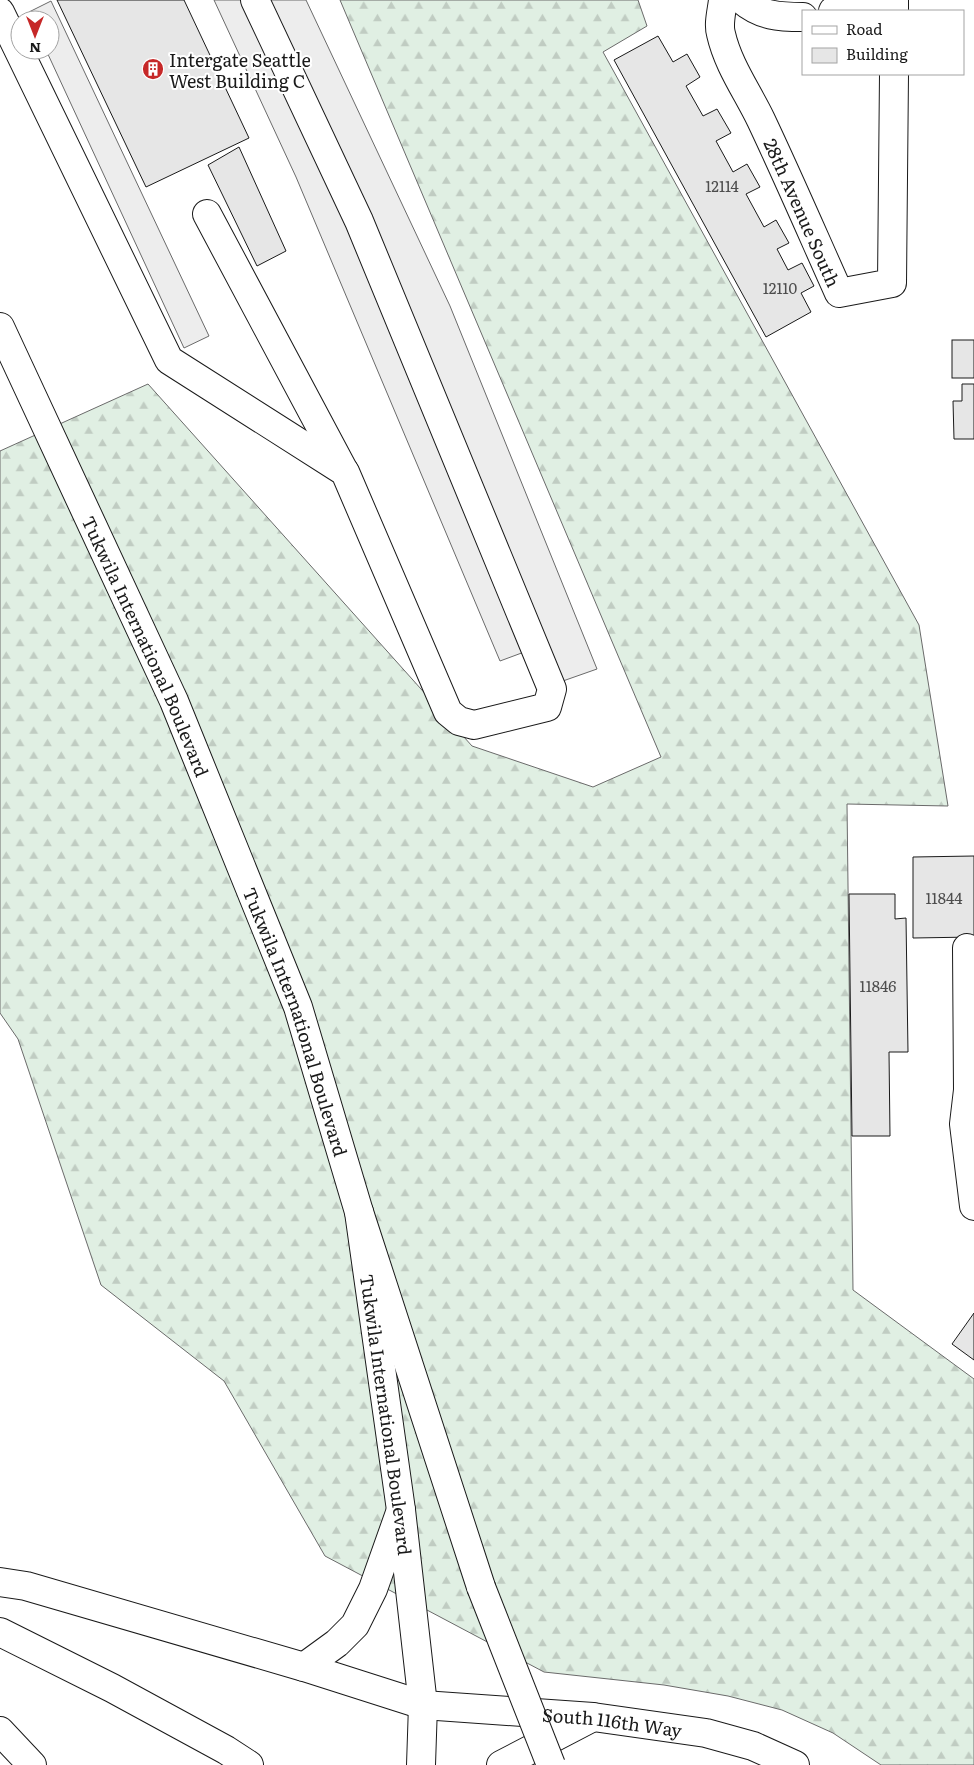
<svg xmlns="http://www.w3.org/2000/svg" width="974" height="1765" viewBox="0 0 974 1765" font-family="Literata,serif">
  <defs>
    <pattern id="forest-firs" width="22" height="20" patternUnits="userSpaceOnUse" patternTransform="scale(1.25)"><rect width="22" height="20" fill="#e0efe3"/><path d="M5 1l3.5 6h-7zM16 11l3.5 6h-7z" fill="#c0ccc2"/></pattern>
  </defs>
  <rect width="100%" height="100%" fill="#fff"/>
  <path fill="url(#forest-firs)" stroke="#6a6a6a" d="M340 0H638L647 26 603 52 919 625 948 806 847 804 853 1290 974 1379V1765H881L833 1733 782 1710 728 1696 664 1685 544 1672 325 1556 224 1381 101 1285 18 1039 0 1013V451L148 384 472 746 593 787 661 757Z"/>
  <g fill="#ededed" stroke="#6a6a6a">
    <path d="M214 0H306L450 306 597 669 543 688 527 651 500 661 296 177Z"/>
    <path d="M51 1 209 336 184 348 46 50H50V20H32L29 12Z"/>
  </g>
  <g fill="#e6e6e6" stroke="#1a1a1a">
    <path d="M57 0H184L249 138 146 187Z"/>
    <path d="M658 36 673 62 687 54 700 77 686 86 703 116 717 109 731 133 716 141 733 172 747 164 760 187 746 194 764 227 776 220 789 243 777 249 788 270 802 263 814 286 801 293 811 312 766 337 614 60Z"/>
    <path d="M239 147 286 251 257 266 208 165Z"/>
    <rect x="952" y="340" width="22" height="38"/>
    <path d="M962 384H974V439H954L953 401H962Z"/>
    <path d="M974 856V937L913 938V857Z"/>
    <path d="M849 894H895V919L906 918 908 1052H889L890 1136H852Z"/>
    <path d="M974 1313V1360L952 1344Z"/>
  </g>
  <g fill="none" stroke-linecap="round" stroke-linejoin="round">
    <g stroke="#1a1a1a" stroke-width="30">
      <g id="minor">
        <path id="s1" d="M723 0C722 10 718 24 721 34 728 65 747 91 761 120 788 177 813 235 839 293L892 283 894 74"/>
        <path d="M742 0C761 16 779 17 803 17"/>
        <path d="M833 11 872 0"/>
        <path d="M894 11V0"/>
        <path d="M0 12 169 360 345 472 448 712 459 721 474 725 547 707 552 689 359 221 255 0"/>
        <path d="M207 214 344 471"/>
        <path d="M967 948 968 1090"/>
        <path d="M974 1080 968 1090 964 1124 974 1206"/>
        <path id="s2" d="M423 1705 593 1717 706 1733 753 1746 795 1765"/>
        <path d="M501 1765 593 1717"/>
      </g>
    </g>
    <g stroke="#1a1a1a" stroke-width="30">
      <g id="major">
        <path id="s3" d="M0 327 174 701 298 1007 359 1212 401 1510 423 1705 421 1765"/>
      </g>
    </g>
    <g stroke="#1a1a1a" stroke-width="30">
      <g id="highway">
        <path d="M359 1212 481 1587"/>
        <path d="M0 1582 26 1586 304 1667 423 1705"/>
        <path d="M0 1632 112 1688 226 1750 249 1765"/>
        <path d="M304 1667 337 1643 355 1625 373 1589 401 1510"/>
        <path d="M0 1731 32 1765"/>
      </g>
    </g>
    <use href="#minor" stroke="#fff" stroke-width="28"/>
    <use href="#major" stroke="#fff" stroke-width="28"/>
    <use href="#highway" stroke="#fff" stroke-width="28"/>
    <g stroke="#1a1a1a" stroke-width="30" stroke-linecap="butt">
      <path id="highway-bridge" d="M481 1587 551 1765"/>
    </g>
    <use href="#highway-bridge" stroke="#fff" stroke-width="28"/>
  </g>
  <defs>
    <g id="building-disc" transform="scale(1.125)"><circle r="9.5" fill="#c62828" stroke="#fff"/><path d="M-4-6H4V6H1V3H-1V6H-4ZM-2.5-4.3h1.7v1.8h-1.7ZM.8-4.3h1.7v1.8H.8ZM-2.5-1h1.7V.8h-1.7ZM.8-1h1.7V.8H.8Z" fill="#fff"/></g>
  </defs>
  <g fill-rule="evenodd">
    <use href="#building-disc" x="153" y="69"/>
  </g>
  <g text-anchor="middle" dominant-baseline="central" stroke-width="4" stroke-linejoin="round" paint-order="stroke">
    <g font-size="15" fill="#4d4d4d">
      <text x="722" y="185">12114</text>
      <text x="780" y="287">12110</text>
      <text x="944" y="897">11844</text>
      <text x="878" y="985">11846</text>
    </g>
    <g font-size="18" fill="#1a1a1a" stroke="#fff" text-anchor="start">
      <text x="169" y="59">Intergate Seattle<tspan x="169" dy="21">West Building C</tspan></text>
    </g>
    <g font-size="18" fill="#1a1a1a" stroke="#fff">
      <text stroke="none"><textPath href="#s1" startOffset="231">28th Avenue South</textPath></text>
      <text stroke="none"><textPath href="#s3" startOffset="351">Tukwila International Boulevard</textPath></text>
      <text stroke="none"><textPath href="#s3" startOffset="756">Tukwila International Boulevard</textPath></text>
      <text stroke="none"><textPath href="#s3" startOffset="1161">Tukwila International Boulevard</textPath></text>
      <text stroke="none"><textPath href="#s2" startOffset="190">South 116th Way</textPath></text>
    </g>
  </g>
  <rect x="802" y="10" width="162" height="65" fill="#ffffff" stroke="#a3a3a3"/>
  <rect x="812" y="26" width="25" height="8" fill="#ffffff" stroke="#a3a3a3"/>
  <text x="846" y="35" font-size="15" fill="#1a1a1a">Road</text>
  <rect x="812" y="48" width="25" height="15" fill="#e6e6e6" stroke="#a3a3a3"/>
  <text x="846" y="60" font-size="15" fill="#1a1a1a">Building</text>
  <g transform="translate(35 35) rotate(180)"><circle r="24" fill="#ffffff" stroke="#a3a3a3"/>
  <path d="M0-4L9 19L0 12L-9 19Z" fill="#c62828"/>
  <text y="-8" font-size="14" font-weight="bold" text-anchor="middle" fill="#1a1a1a">N</text>
  </g>
</svg>
